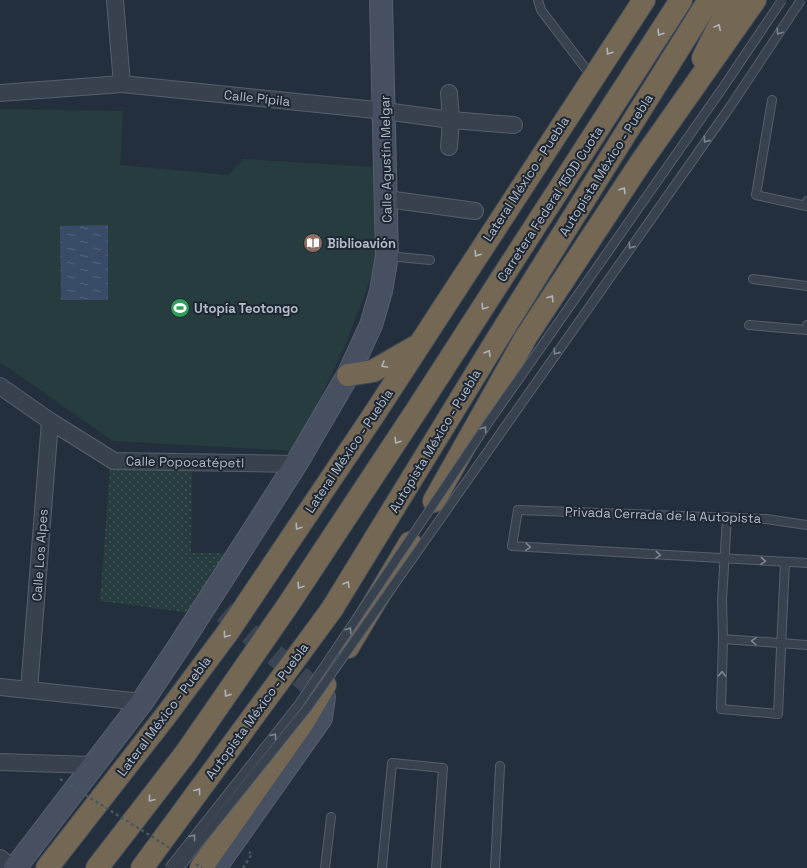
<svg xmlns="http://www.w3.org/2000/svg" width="807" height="868" viewBox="0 0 807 868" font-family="'Space Grotesk',sans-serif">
  <defs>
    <pattern id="grass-dots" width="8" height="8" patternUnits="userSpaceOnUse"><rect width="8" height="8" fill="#263c3f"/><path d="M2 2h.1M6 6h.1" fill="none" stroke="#435659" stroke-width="1.8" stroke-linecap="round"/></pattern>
    <pattern id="water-ripples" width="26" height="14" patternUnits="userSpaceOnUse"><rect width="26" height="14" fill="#394c67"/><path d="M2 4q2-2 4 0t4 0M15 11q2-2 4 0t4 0" fill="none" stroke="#53647b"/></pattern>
  </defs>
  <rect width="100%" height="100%" fill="#242f3e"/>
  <path fill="url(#grass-dots)" d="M110 467 192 469 191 553H229L191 613 100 601Z"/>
  <path fill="#263c3f" d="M0 109 123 111 120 165 228 175 243 159 373 167 378 211V252L374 270 345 346 295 451 113 441 0 362Z"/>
  <path fill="url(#water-ripples)" d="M108 225V300H61L60 226Z"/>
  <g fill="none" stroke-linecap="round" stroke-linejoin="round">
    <path stroke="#3a4453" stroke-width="22" stroke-dasharray="22 11" stroke-linecap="butt" d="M224 612 324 697"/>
    <g stroke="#565f6c" stroke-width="10">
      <g id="lane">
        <path d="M538 0 541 10 592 77"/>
        <path d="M772 100 756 195 806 206 807 201"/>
        <path d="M388 256 430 260"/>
        <path d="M753 279 807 286"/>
        <path d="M749 325 806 330 807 325"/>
        <path d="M727 517 722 600 723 639 807 645"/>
        <path d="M807 525 766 519 518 510 512 546 807 563"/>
        <path d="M723 639 721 709 778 714 785 562"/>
        <path d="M325 868 331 817"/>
        <path d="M382 868 392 763 443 768 436 868"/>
        <path d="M495 868 500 766"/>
      </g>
    </g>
    <g stroke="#565f6c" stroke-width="18">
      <g id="street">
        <path d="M115 0 122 84"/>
        <path d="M0 93 122 84 385 111 451 120 514 125"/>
        <path d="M449 93 451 120 449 147"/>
        <path d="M387 199 475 211"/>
        <path d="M0 386 50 421 114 461 296 464"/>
        <path d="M0 687 142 702"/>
        <path d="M29 690 50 421"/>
        <path d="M0 762 92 765"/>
        <path d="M0 858 12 868"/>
      </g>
    </g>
    <g stroke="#565f6c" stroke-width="24">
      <g id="secondary">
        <path d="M15 868 142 702 180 645 296 464 348 375 371 325 381 291 387 256 381 0"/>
        <path d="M215 868 321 718 324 697"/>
      </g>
    </g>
    <g stroke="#434c59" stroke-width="24">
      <g id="highway">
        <path d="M703 58 732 0"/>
        <path d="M348 375 373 371 415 347"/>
        <path d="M434 501 526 337 641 162 755 0"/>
        <path d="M348 647 410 543"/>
        <path d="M47 868 167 714 228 632 373 416 644 0"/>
        <path d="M97 868 185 754 288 605 418 408 681 0"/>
        <path d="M142 868 332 609 496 341 709 0"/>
        <path d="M201 868 304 721 325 685"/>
      </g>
    </g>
    <path stroke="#44595c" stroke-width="2.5" stroke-dasharray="3 3" stroke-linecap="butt" d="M243 868 252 854 249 852"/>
    <use href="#lane" stroke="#38414e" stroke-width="8"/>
    <use href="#street" stroke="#38414e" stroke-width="16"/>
    <use href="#secondary" stroke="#465061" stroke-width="22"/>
    <use href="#highway" stroke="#746855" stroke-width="22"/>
    <g stroke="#565f6c" stroke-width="10" stroke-linecap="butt">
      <g id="lane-bridge">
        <path d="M169 868 299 704 488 423 724 86 782 0"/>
        <path d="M179 868 308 707 730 107 801 0"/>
      </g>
    </g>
    <g stroke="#44595c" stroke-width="2.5" stroke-dasharray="3 3" stroke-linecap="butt">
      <path d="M60 779 170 848"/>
      <path d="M196 864 202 868"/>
    </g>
    <use href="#lane-bridge" stroke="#38414e" stroke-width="8"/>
  </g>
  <defs><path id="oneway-chevron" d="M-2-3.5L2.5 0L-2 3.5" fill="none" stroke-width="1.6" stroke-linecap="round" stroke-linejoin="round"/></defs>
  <g stroke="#aeb4bd">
    <use href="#oneway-chevron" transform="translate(718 27) rotate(-62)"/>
    <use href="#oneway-chevron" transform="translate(660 33) rotate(123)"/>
    <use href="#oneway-chevron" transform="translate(609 52) rotate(124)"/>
    <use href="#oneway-chevron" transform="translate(623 190) rotate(-57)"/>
    <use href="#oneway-chevron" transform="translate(477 254) rotate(123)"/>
    <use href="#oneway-chevron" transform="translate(551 298) rotate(-57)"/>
    <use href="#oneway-chevron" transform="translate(484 307) rotate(123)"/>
    <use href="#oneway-chevron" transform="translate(488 353) rotate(-59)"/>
    <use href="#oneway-chevron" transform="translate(384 365) rotate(150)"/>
    <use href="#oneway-chevron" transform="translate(397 441) rotate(123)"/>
    <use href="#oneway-chevron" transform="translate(298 527) rotate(124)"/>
    <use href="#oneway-chevron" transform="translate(347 584) rotate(-59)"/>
    <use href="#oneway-chevron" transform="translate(300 586) rotate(124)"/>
    <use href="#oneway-chevron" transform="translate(226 635) rotate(126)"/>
    <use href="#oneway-chevron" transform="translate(227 694) rotate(125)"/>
    <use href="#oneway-chevron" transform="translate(198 791) rotate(-54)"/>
    <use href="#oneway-chevron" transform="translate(151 799) rotate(128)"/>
  </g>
  <g stroke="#7c8592">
    <use href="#oneway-chevron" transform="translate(779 32) rotate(124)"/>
    <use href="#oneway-chevron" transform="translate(706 140) rotate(125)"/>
    <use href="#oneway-chevron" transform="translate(631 246) rotate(125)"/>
    <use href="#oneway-chevron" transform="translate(556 352) rotate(125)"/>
    <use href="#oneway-chevron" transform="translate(484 429) rotate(-56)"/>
    <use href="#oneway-chevron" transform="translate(528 547) rotate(3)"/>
    <use href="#oneway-chevron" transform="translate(658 555) rotate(3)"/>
    <use href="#oneway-chevron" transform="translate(763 561) rotate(3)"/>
    <use href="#oneway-chevron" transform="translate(349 630) rotate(-56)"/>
    <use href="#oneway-chevron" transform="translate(754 641) rotate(-176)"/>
    <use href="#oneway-chevron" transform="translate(722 674) rotate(-89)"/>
    <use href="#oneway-chevron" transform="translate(274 736) rotate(-52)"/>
    <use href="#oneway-chevron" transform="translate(193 837) rotate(-52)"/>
  </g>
  <defs>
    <g id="library-disc" transform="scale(1)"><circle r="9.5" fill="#8d6e63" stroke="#1d2633"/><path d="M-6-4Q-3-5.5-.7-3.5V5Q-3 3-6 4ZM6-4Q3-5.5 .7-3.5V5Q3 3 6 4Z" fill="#fff"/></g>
    <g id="stadium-disc" transform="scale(1)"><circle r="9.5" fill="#2e9e5b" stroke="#1d2633"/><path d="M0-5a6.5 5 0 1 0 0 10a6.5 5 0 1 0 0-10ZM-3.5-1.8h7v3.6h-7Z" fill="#fff"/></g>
  </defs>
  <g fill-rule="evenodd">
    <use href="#library-disc" x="313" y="243"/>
    <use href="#stadium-disc" x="180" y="308"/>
  </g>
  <g text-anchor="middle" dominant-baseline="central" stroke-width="4" stroke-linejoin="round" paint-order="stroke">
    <g font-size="13" fill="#b4bcc9" stroke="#1d2633">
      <text transform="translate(257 98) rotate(6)">Calle Pípila</text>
      <text transform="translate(386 159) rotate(-91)">Calle Agustín Melgar</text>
      <text transform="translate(606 165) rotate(-58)">Autopista México - Puebla</text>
      <text transform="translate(526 179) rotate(-57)">Lateral México - Puebla</text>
      <text transform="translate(550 204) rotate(-57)">Carretera Federal 150D Cuota</text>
      <text transform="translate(435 441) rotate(-59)">Autopista México - Puebla</text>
      <text transform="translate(349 451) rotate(-56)">Lateral México - Puebla</text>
      <text transform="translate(185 462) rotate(1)">Calle Popocatépetl</text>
      <text transform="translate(663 515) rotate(2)">Privada Cerrada de la Autopista</text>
      <text transform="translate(40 555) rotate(-86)">Calle Los Alpes</text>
      <text transform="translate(257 711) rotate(-54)">Autopista México - Puebla</text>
      <text transform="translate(164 716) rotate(-53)">Lateral México - Puebla</text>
    </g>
    <g font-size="13" font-weight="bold" fill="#b4bcc9" stroke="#1d2633" text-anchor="start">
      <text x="327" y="243">Biblioavión</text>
      <text x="194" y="308">Utopía Teotongo</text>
    </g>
  </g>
</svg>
